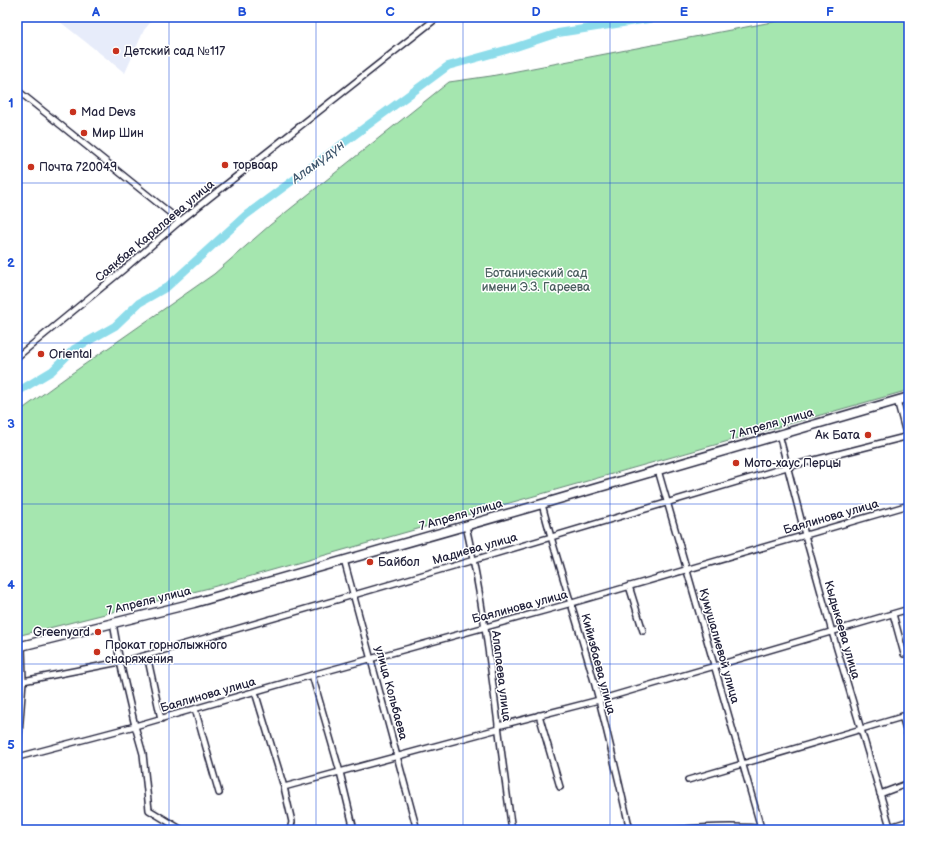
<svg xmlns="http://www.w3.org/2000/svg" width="926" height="847" viewBox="0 0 926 847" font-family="'Balsamiq Sans',sans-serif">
  <rect width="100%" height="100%" fill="#fff"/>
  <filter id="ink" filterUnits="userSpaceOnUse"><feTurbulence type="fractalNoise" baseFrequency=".025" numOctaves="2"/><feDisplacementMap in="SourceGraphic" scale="8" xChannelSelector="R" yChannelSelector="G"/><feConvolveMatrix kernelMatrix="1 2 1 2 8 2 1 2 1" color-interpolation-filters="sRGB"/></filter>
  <g filter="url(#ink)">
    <path fill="#e7ecfa" d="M54 17H155L144 30 125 73Z"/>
    <path fill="#a5e6af" stroke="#648475" d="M798 17H909V390L209 588 17 636V413L68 376 214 274 270 225 449 82 491 76Z"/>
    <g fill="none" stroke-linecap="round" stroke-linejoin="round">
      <path stroke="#8ddcea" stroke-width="8" d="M17 392 52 371 74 349 115 326 139 303 167 287 246 215 448 66 516 47 558 33 661 17"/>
      <g stroke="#22223b" stroke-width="8">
        <g id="minor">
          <path d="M17 90 180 221"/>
          <path d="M17 357 123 270 180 221 438 17"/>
          <path d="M897 400 909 445"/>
          <path d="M779 434 805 535 832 632 891 830"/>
          <path d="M658 470 761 828"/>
          <path d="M542 504C559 570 582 634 599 700 610 743 620 787 630 830"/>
          <path d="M466 526C489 626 497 729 512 830"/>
          <path d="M344 560 417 830"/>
          <path d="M629 586 643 631"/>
          <path d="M893 614 904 654"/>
          <path d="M113 623 120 662 135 726 143 754 149 810 182 830"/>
          <path d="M147 655 161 719"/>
          <path d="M312 675 340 772 354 830"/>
          <path d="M23 681 120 662 147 655 474 560 787 467 909 436"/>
          <path d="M255 692 284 787 292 822 290 830"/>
          <path d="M195 709 219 793"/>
          <path d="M539 715 560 787"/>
          <path d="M902 716 909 739"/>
          <path d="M498 726 599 700 909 609"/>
          <path d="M18 757 135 726 312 675 572 603 909 505"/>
          <path d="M17 761 23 681 22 645"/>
          <path d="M688 780 909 715"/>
          <path d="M284 787 498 729"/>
          <path d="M880 794 909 783"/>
          <path d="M890 827 909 821"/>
          <path d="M673 830C705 827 743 825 775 830"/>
        </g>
      </g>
      <g stroke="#22223b" stroke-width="11">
        <path id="primary" d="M17 647 194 603 535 506 909 397"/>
      </g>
      <use href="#minor" stroke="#fff" stroke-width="5"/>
      <use href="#primary" stroke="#fff" stroke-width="8"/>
    </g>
  </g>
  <path fill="none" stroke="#1d4ed8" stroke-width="1" stroke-opacity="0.55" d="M169 17V830M316 17V830M463 17V830M610 17V830M757 17V830M17 183H909M17 343H909M17 504H909M17 664H909"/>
  <g fill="#c8321e" stroke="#fff" stroke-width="1.5">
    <circle cx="116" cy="51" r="4"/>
    <circle cx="73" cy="112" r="4"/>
    <circle cx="84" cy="133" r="4"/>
    <circle cx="225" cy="165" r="4"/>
    <circle cx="31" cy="167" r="4"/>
    <circle cx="41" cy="354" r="4"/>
    <circle cx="868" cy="435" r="4"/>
    <circle cx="736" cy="463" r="4"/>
    <circle cx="370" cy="562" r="4"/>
    <circle cx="98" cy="632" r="4"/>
    <circle cx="97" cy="652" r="4"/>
  </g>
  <g text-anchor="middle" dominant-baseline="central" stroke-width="3" stroke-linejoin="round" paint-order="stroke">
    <g font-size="12" fill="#22223b" stroke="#fff" text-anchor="start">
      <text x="124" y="51">Детский сад №117</text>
      <text x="81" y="112">Mad Devs</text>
      <text x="92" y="133">Мир Шин</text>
      <text x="233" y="165">торвоар</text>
      <text x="39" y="167">Почта 720049</text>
      <text x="49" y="354">Oriental</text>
      <text x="860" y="435" text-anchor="end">Ак Бата</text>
      <text x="744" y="463">Мото-хаус Перцы</text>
      <text x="378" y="562">Байбол</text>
      <text x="90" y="632" text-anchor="end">Greenyard</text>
      <text x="105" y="645">Прокат горнолыжного<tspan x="105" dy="14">снаряжения</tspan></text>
    </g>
    <g font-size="12" fill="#22223b" stroke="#fff">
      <text transform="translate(155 231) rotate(-40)">Саякбая Каралаева улица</text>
      <text transform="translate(772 424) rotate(-16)">7 Апреля улица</text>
      <text transform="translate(461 515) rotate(-16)">7 Апреля улица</text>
      <text transform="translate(831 517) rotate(-16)">Баялинова улица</text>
      <text transform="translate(475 549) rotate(-16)">Мадиева улица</text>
      <text transform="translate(149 601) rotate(-14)">7 Апреля улица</text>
      <text transform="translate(520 607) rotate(-15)">Баялинова улица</text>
      <text transform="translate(842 630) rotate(74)">Кыдыкеева улица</text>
      <text transform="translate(719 646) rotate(74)">Кумушалиевой улица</text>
      <text transform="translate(598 664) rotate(75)">Кийизбаева улица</text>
      <text transform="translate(501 676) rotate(83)">Алапаева улица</text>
      <text transform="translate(391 693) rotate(75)">улица Кольбаева</text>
      <text transform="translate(208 695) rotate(-16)">Баялинова улица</text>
    </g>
    <g font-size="12" fill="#495d5e" stroke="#fff">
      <text x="536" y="273">Ботанический сад<tspan x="536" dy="14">имени Э.З. Гареева</tspan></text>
    </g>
    <g font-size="13" font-style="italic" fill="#425a70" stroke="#fff">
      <text transform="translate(318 162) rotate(-37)">Аламүдүн</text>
    </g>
  </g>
  <rect width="926" height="847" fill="none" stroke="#fff" stroke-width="44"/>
  <rect x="22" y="22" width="882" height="803" fill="none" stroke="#1d4ed8" stroke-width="1.5"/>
  <g font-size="13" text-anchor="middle" font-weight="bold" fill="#1d4ed8">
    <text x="96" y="16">A</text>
    <text x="242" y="16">B</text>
    <text x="390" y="16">C</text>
    <text x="536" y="16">D</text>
    <text x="684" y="16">E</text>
    <text x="830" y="16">F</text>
    <text x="11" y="107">1</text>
    <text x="11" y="267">2</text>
    <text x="11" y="428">3</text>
    <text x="11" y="589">4</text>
    <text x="11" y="749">5</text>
  </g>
</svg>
